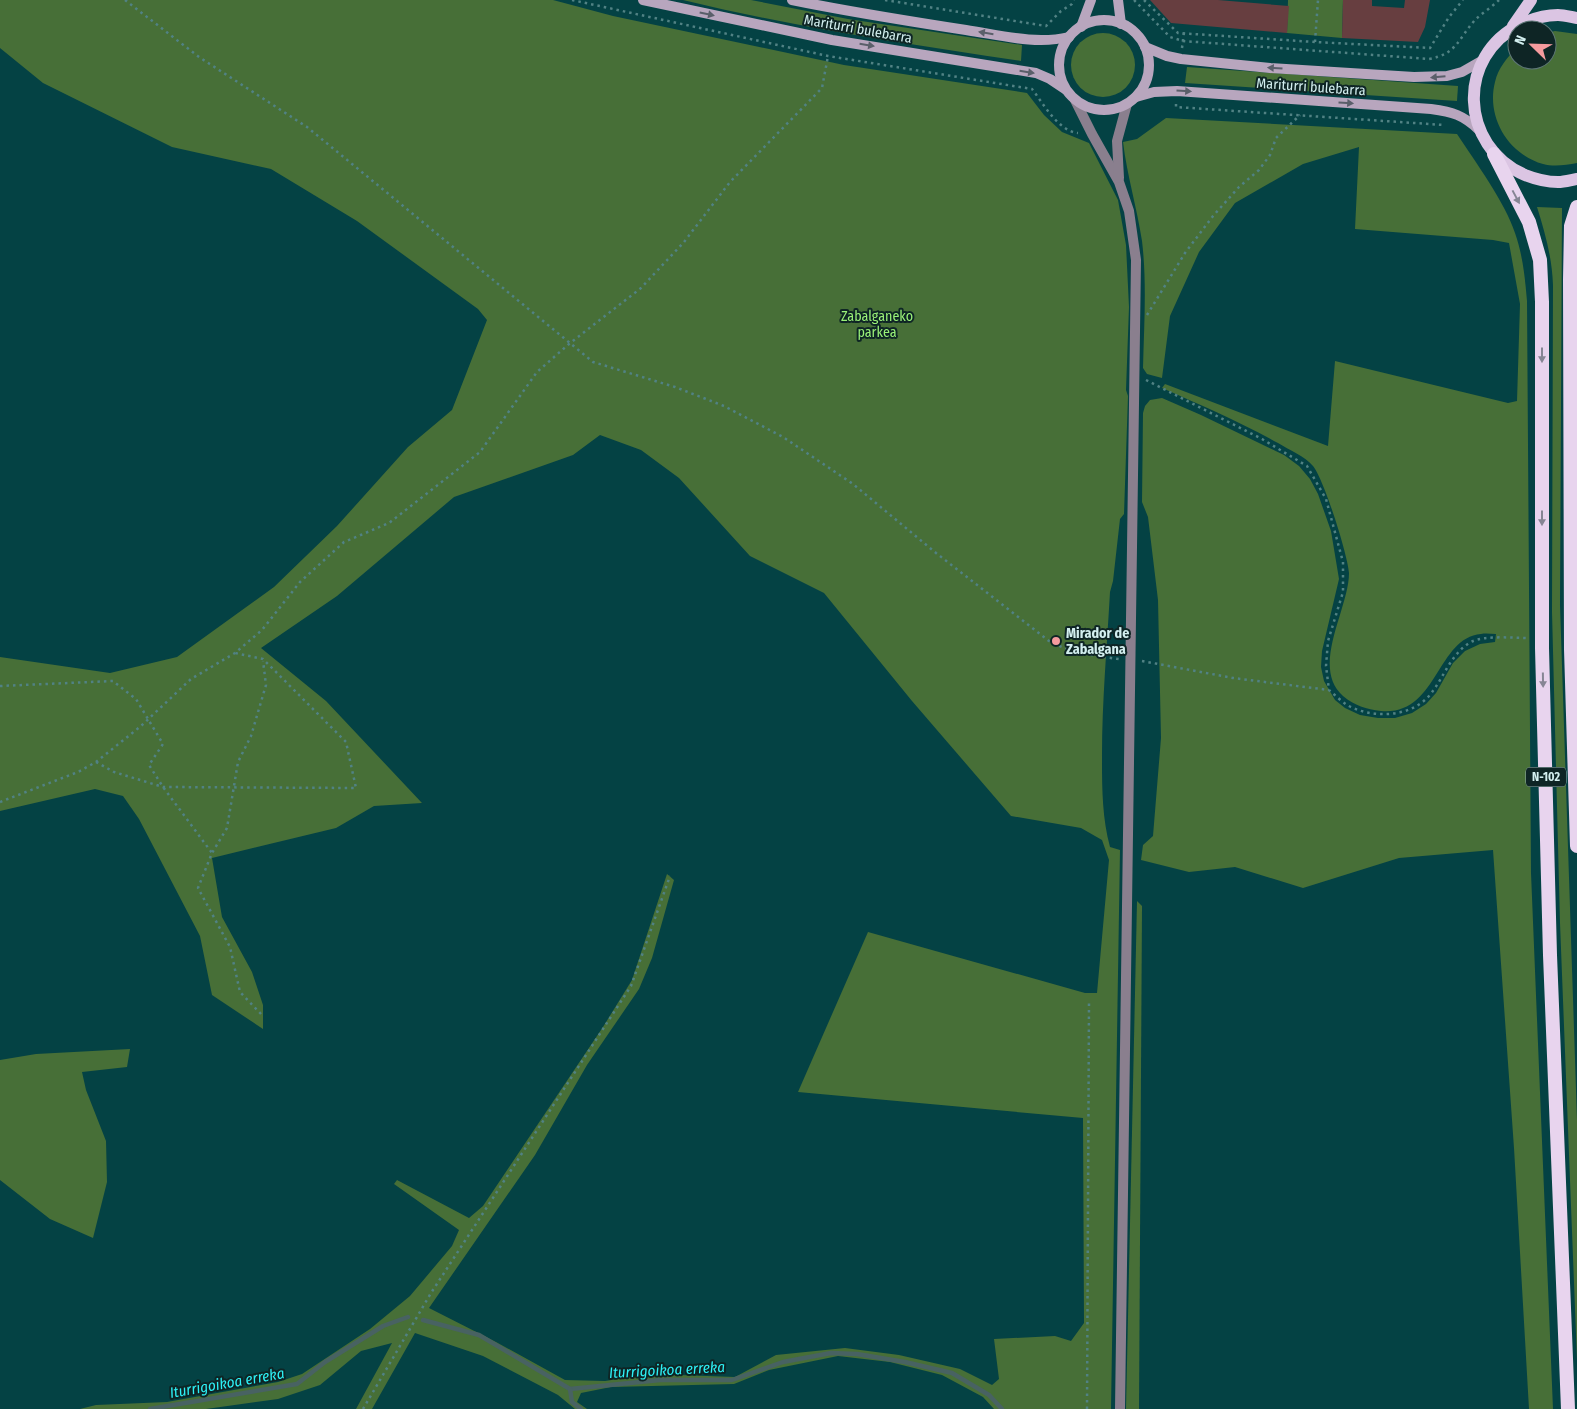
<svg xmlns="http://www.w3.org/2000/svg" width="1577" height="1409" viewBox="0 0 1577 1409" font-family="'Fira Sans Condensed',sans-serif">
  <rect width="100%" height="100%" fill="#044244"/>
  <g fill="#476f37">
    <path d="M0 0H553L613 16 844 65 1027 93 1044 115 1062 132 1089 143 1118 200 1126 245 1129 307 1126 390 1128 396 1124 514 1120 519 1113 581 1110 592C1107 647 1102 701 1102 756 1102 787 1102 817 1110 847L1120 850 1111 1409H994L983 1397 942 1375 890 1362 838 1356 769 1370 734 1384 611 1387 581 1393 577 1402 587 1409H575L558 1395 483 1356 415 1333 372 1409H356L392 1343 361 1351 320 1385 278 1399 206 1409H80L96 1405 167 1402 278 1382 302 1374 370 1329 410 1296 452 1246 459 1230 394 1184 397 1180 469 1218 483 1206 603 1027 632 980 667 874 674 880 652 958 639 989 587 1065 535 1155 429 1308 496 1342 565 1380 605 1381 650 1374 735 1377 776 1355 845 1348 899 1355 960 1369 992 1385 999 1379 994 1339 1055 1336 1071 1341 1084 1323 1083 1118 798 1092 868 932 1085 993H1097L1109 860 1102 840 1081 828 1011 816 912 701 824 593 750 556 679 478 641 450 600 435 573 455 454 497 337 596 261 648 326 701 422 803 374 806 336 828 212 858 222 917 252 972 263 1005V1029L212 995 200 936 139 819 123 796 95 789 0 811V657L110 673 177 657 274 587 337 526 408 447 452 410 487 320 478 309 357 221 271 169 172 147 43 83 0 48Z"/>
    <path d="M683 0H751L848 19 1022 45 1021 61C907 44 794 27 683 0Z"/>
    <path d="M1288 0H1343L1342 38 1287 33Z"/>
    <path d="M1555 31 1577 34V163C1566 165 1554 167 1543 164 1508 154 1486 117 1495 82 1498 68 1507 58 1517 47V60H1547V33Z"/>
    <circle cx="1103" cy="65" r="32"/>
    <path d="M1187 67 1458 86 1457 101 1185 83Z"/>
    <path d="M1166 118 1457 134C1476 163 1505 202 1515 233 1523 256 1525 278 1527 301L1531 873 1553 1409H1529L1514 1148 1493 850 1399 858 1303 888 1235 867 1189 872 1141 860 1143 845 1153 836 1161 738 1158 600 1148 517 1142 502 1143 413 1145 406 1150 400 1162 398 1201 415 1284 455 1299 466 1310 479 1318 494 1331 531 1339 579 1322 651 1321 667 1324 681 1335 700 1345 708 1360 715 1378 718H1395L1412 713 1426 704 1436 693 1453 663 1465 651 1480 644 1495 642 1496 634C1491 634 1486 633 1481 634 1436 638 1438 716 1381 711 1366 709 1355 706 1343 696 1310 667 1349 609 1349 573 1348 556 1324 479 1313 466 1305 456 1289 450 1278 443 1240 422 1201 405 1162 388L1165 384 1328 446 1335 361 1508 403 1517 401 1520 304 1509 243 1493 240 1355 229 1359 147 1303 164 1235 203 1199 252 1170 316 1162 378 1147 374 1143 368C1144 326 1147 283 1142 241 1137 208 1127 175 1123 142L1137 139Z"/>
    <path d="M1537 207 1562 208 1560 605 1577 1120V1360L1560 923 1552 612 1553 285C1552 257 1545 233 1537 207Z"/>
    <path d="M1137 901 1142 906 1139 1409H1126Z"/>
    <path d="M130 1049 127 1067 82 1072 86 1090 106 1141 107 1182 93 1238 50 1219 0 1180V1060L36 1054Z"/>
  </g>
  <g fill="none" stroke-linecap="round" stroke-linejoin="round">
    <g stroke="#486262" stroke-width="4.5">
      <path d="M423 1320 479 1335 570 1389 660 1380H732L783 1362 831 1353 857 1354 905 1362 952 1373 989 1395 1002 1409"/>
      <path d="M570 1389 572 1402 581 1409"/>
      <path d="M150 1409 297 1384 325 1362 383 1326 408 1317"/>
    </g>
  </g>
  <g fill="#673e40">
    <path d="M1150 0H1218L1289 6 1287 33 1171 23Z"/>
    <path d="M1343 0H1372V6L1404 8 1405 0H1430L1425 27 1418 42 1342 38Z"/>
  </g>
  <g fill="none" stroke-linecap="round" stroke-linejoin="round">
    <g stroke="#518284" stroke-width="2.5" stroke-dasharray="2.5 4" stroke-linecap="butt">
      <path d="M125 0 199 57 307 127 593 362 675 387 724 406 783 437 853 484 936 553 1049 641C1071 653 1095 656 1119 659"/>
      <path d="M572 0 828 56 1032 89C1043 103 1058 131 1078 133"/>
      <path d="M885 0 1046 26 1061 11 1072 4 1074 0"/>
      <path d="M1134 0 1170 37 1183 41 1429 59C1457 54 1458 39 1475 20 1482 13 1492 7 1499 0"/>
      <path d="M1144 0 1178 33 1315 42 1430 48 1449 17 1463 0"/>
      <path d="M1315 42 1318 0"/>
      <path d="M1182 48 1184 32"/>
      <path d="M1176 104V107L1444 125"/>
      <path d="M1147 315 1185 253 1213 216 1239 187 1259 170 1270 155 1276 138 1300 115"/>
      <path d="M1146 380 1262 439 1307 466 1326 499 1343 562V592L1328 641 1326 666 1329 690C1335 695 1341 701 1347 705 1370 718 1406 718 1426 699 1442 684 1449 654 1471 642 1484 635 1513 638 1528 638"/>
      <path d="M1142 661 1233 678 1329 690"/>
      <path d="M0 686 113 681 136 699 163 744 149 765 163 787 212 853"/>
      <path d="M96 762 114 772 163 787 356 788 346 742 263 659 235 653"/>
      <path d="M0 802 78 772 96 762 141 726 191 679 235 653 262 630 300 582 344 542 389 523 480 452 537 372 569 344 641 288 684 242 730 182 822 88 828 56"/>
      <path d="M261 1014 240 992 230 947 198 888 212 853 227 828 238 762 251 736 266 685 263 661"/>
      <path d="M363 1409 431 1293 631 986 670 876"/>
      <path d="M1087 1409 1089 1003"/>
    </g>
    <g stroke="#8a7f8e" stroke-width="10">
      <path d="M1075 100 1092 134 1119 182 1129 211 1136 260 1120 1409"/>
      <path d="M1119 178 1117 141 1127 104"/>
    </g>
    <g stroke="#b8a6be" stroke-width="10">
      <path d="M643 0 832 40 1036 73 1050 79 1065 89"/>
      <path d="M792 0C850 12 908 21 966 30 1000 35 1035 45 1069 37"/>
      <path d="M1118 0 1121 24"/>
      <circle cx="1104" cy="65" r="45"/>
      <path d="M1081 27 1091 0"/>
      <path d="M1145 47 1167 56 1181 59 1270 68 1414 77 1447 76 1462 72 1483 60"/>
      <path d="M1136 97 1154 92 1177 91 1431 109C1453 112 1463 115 1479 130"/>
    </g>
    <g stroke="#dbc5e3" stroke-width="12">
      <path d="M1577 18C1571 17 1564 15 1558 15 1545 15 1532 19 1521 24 1456 56 1459 146 1525 175 1535 179 1547 182 1558 182 1564 182 1571 180 1577 179"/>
      <path d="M1513 26 1531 0"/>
    </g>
    <g stroke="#e8d4ee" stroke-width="14">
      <path d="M1494 154 1529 222 1540 260 1542 302V648L1550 955 1568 1409"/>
      <path d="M1577 207 1571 226 1570 280 1571 649 1577 846"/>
    </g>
  </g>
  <defs><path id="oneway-solid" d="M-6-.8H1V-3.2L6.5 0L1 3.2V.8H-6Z" transform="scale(1.25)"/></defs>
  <g fill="#5a5f6a">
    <use href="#oneway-solid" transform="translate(707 14) rotate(12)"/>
    <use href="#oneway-solid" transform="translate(986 33) rotate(-171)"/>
    <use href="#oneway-solid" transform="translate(867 45) rotate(9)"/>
    <use href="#oneway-solid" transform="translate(1275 68) rotate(-176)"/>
    <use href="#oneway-solid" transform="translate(1027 72) rotate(9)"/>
    <use href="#oneway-solid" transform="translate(1438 77) rotate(175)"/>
    <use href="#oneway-solid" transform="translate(1184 91) rotate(3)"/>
    <use href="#oneway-solid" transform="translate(1346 103) rotate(4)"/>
  </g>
  <g fill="#868594">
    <use href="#oneway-solid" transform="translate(1516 197) rotate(62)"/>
    <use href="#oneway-solid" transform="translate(1542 355) rotate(90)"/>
    <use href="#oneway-solid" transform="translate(1542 518) rotate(90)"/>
    <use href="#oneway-solid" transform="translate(1543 680) rotate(89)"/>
  </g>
  <circle fill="#f59b9e" stroke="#0e2525" stroke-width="2" cx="1056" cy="641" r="5"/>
  <g text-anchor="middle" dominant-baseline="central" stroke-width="4" stroke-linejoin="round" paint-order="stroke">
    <rect fill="#0e2525" stroke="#98b2b2" stroke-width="1" x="1526" y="767.5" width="40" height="19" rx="4"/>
    <g font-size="12" font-weight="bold" fill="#d3efef">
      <text x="1546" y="777">N-102</text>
    </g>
    <g font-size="14" fill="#d3efef" stroke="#0e2525">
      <text transform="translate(858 29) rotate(10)">Mariturri bulebarra</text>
      <text transform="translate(1311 87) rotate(4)">Mariturri bulebarra</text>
    </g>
    <g font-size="14" fill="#9af178" stroke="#0e2525">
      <text x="877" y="316">Zabalganeko<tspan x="877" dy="16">parkea</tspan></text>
    </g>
    <g font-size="14" font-weight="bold" fill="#d3efef" stroke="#0e2525" text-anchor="start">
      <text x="1066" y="633">Mirador de<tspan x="1066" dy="16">Zabalgana</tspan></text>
    </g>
    <g font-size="15" font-style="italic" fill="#2df1f6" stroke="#0e2525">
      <text transform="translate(667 1370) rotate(-3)">Iturrigoikoa erreka</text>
      <text transform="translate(227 1383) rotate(-10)">Iturrigoikoa erreka</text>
    </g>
  </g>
  <g transform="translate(1532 45) rotate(293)"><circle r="24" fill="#0e2525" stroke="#5d7676"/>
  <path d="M0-4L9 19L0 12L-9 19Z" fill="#f59b9e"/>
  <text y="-8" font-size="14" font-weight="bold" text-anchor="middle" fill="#d3efef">N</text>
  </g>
</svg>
